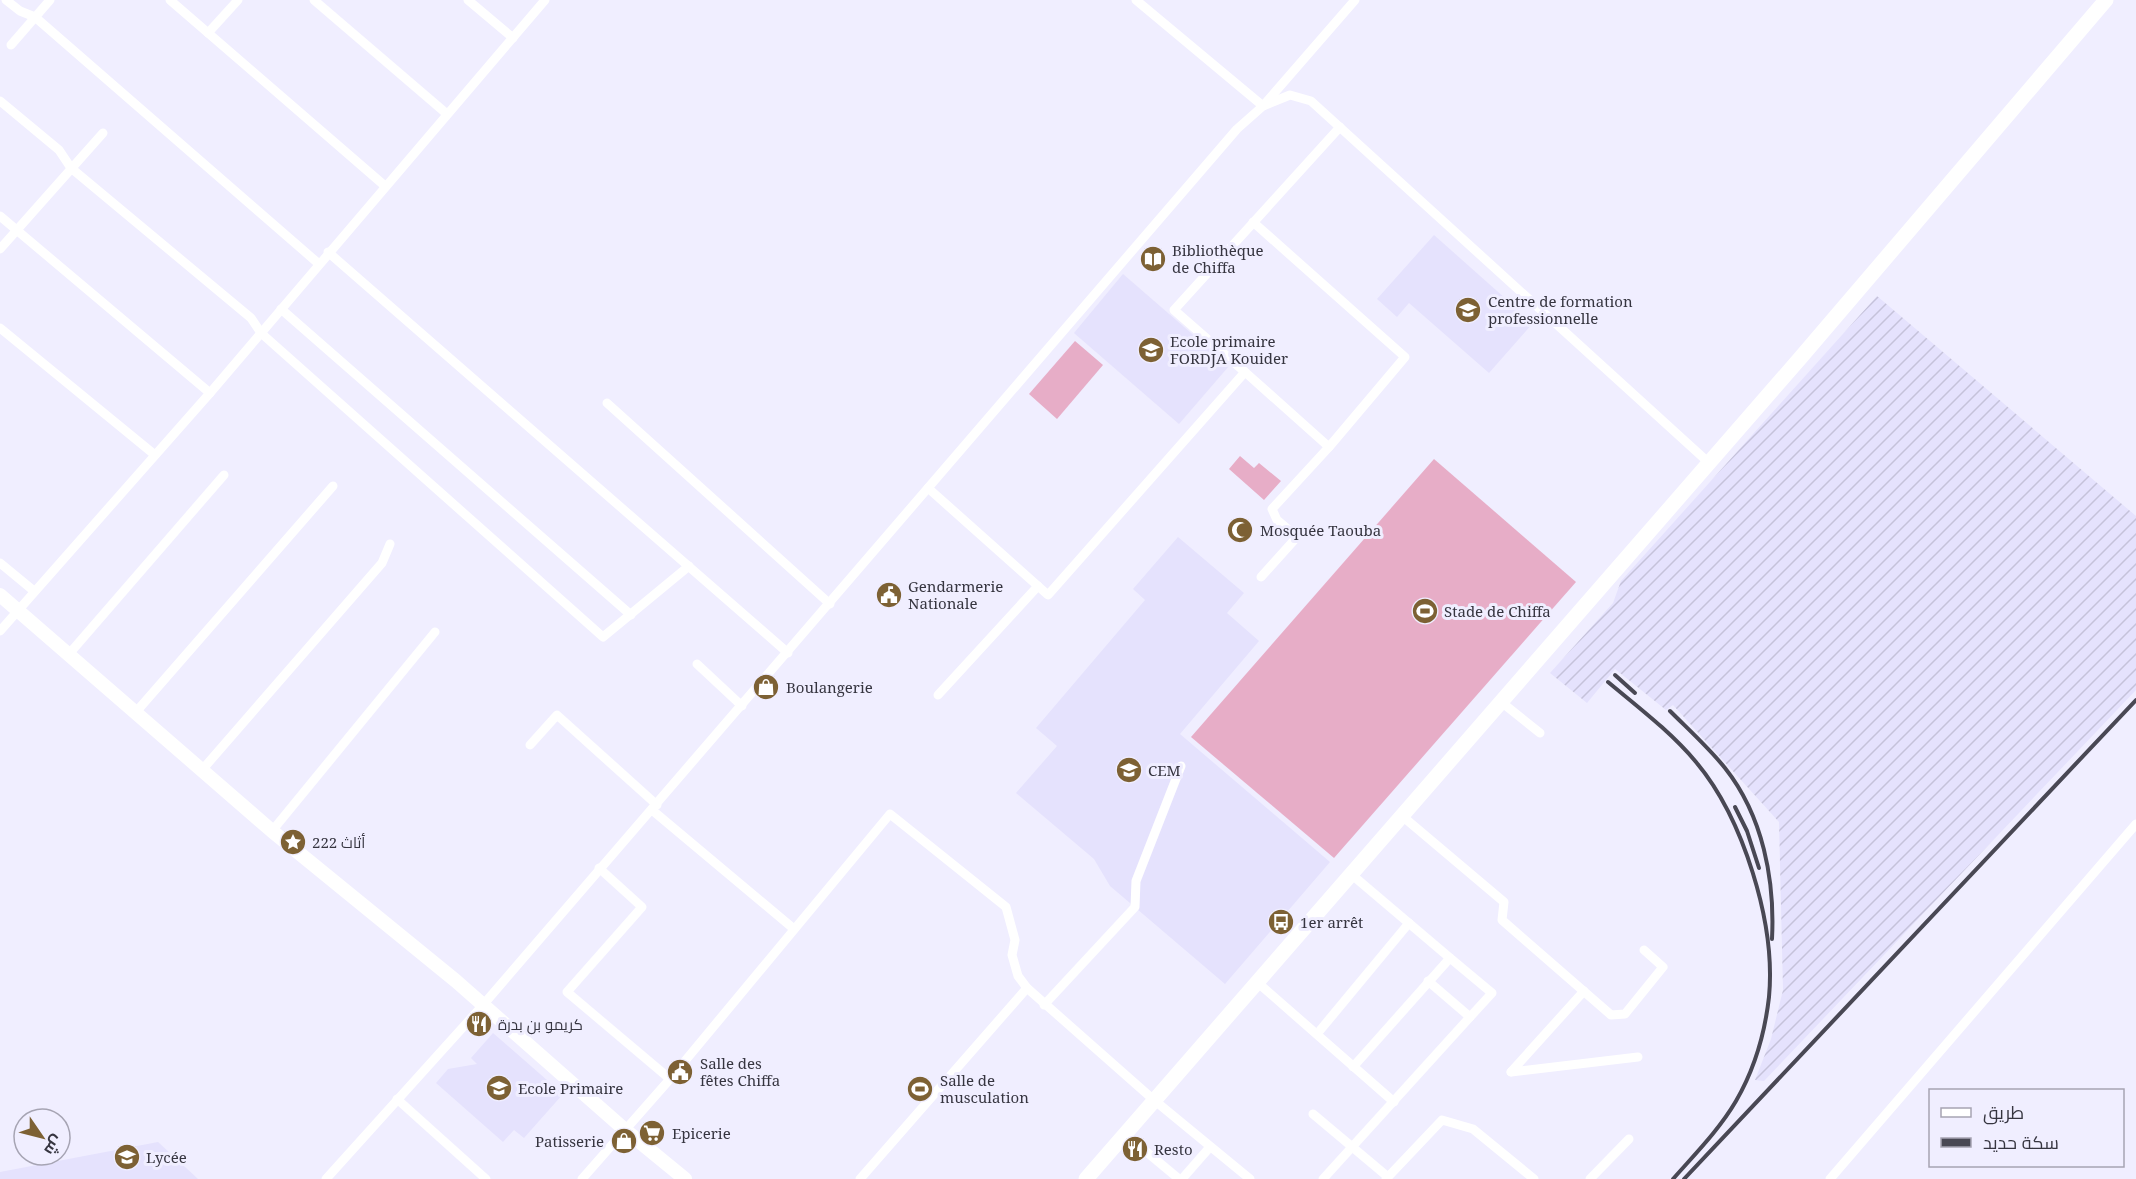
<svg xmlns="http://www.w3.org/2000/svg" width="2136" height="1179" viewBox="0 0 2136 1179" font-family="'Noto Serif',Cairo,serif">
  <defs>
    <pattern id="industrial-furrows" width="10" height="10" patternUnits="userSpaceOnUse" patternTransform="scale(1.5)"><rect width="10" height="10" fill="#e5e2fd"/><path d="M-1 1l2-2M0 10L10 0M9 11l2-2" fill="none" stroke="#c5c2da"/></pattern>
  </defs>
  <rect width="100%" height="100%" fill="#f0eeff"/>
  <g fill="#e5e2fd">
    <path d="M1434 235 1533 323 1489 373 1409 303 1397 317 1377 299Z"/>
    <path d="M1123 274 1229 366 1179 424 1074 333Z"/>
    <path d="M1178 537 1244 593 1227 613 1259 641 1180 734 1330 862 1225 984 1110 886 1094 859 1016 793 1057 746 1036 728 1145 600 1133 589Z"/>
    <path d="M493 1033 563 1094 524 1138 514 1130 503 1142 436 1083 448 1069 477 1064 471 1058Z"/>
    <path d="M158 1142 198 1179H0V1172Z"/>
  </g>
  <path fill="url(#industrial-furrows)" d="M1877 296 2136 516V690L1764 1081 1755 1080 1771 1039 1783 990 1779 822 1673 705 1666 710 1615 669 1587 703 1550 673 1613 603 1621 581Z"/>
  <g fill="#e7adc7">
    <path d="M1075 341 1103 365 1057 419 1029 394Z"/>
    <path d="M1240 456 1254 468 1259 463 1281 481 1264 500 1229 469Z"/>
    <path d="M1434 459 1576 582 1334 858 1191 737Z"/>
  </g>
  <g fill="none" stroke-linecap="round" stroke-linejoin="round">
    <g stroke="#fff" stroke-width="9">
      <path d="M6 0 20 11 35 17 319 264"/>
      <path d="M170 0 385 186"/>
      <path d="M314 0 447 114"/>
      <path d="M468 0 513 38"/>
      <path d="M1136 0 1263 106 1355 0"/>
      <path d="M208 33 238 0"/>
      <path d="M11 45 50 0"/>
      <path d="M0 101 59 150 71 168 251 318 261 333 603 637 689 566"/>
      <path d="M0 216 210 393"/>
      <path d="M0 249 103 133"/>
      <path d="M328 252 788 653"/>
      <path d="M281 309 631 615"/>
      <path d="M0 328 155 455"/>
      <path d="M1245 372 1329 447 1405 357 1253 222"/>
      <path d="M607 403 830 604"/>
      <path d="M928 488 1048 595 1245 372 1174 310 1340 127"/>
      <path d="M0 563 34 591"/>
      <path d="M1261 577 1297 537 1277 520 1272 509 1329 447"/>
      <path d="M0 631 210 393 545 0"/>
      <path d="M69 654 224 475"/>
      <path d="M697 664 742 706"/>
      <path d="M938 695 1038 586"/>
      <path d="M1500 701 1540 733"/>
      <path d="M136 712 333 486"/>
      <path d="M530 745 557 715 657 805"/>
      <path d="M202 770 382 563 390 544"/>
      <path d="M652 810 794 929"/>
      <path d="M1401 815 1504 902 1502 920 1611 1015 1625 1014 1663 967 1644 950"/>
      <path d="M272 831 435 632"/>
      <path d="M599 868 642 907 567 992 670 1079"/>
      <path d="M1351 874 1450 958 1353 1067"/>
      <path d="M1450 958 1492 993 1470 1017"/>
      <path d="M1257 982 1394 1102"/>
      <path d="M1044 1005 1135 907 1136 881 1181 766"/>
      <path d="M1317 1034 1409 923"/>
      <path d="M1511 1072 1638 1057"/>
      <path d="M1511 1072 1584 991"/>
      <path d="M397 1099 486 1179"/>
      <path d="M1313 1114 1388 1177"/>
      <path d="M1125 1134 1179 1179"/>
      <path d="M326 1179 483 1005 1237 129 1263 106 1290 95 1311 101 1708 462"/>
      <path d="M582 1179 670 1079 890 814 1006 907 1015 940 1012 955 1018 976 1027 988 1154 1100 1250 1179"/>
      <path d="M860 1179 1027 988"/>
      <path d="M1182 1179 1210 1147"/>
      <path d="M1323 1179 1470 1017 1428 981"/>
      <path d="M1386 1179 1442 1120 1473 1129 1534 1179"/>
      <path d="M1590 1179 1629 1139"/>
      <path d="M1830 1179 2136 824"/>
    </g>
    <path stroke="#fff" stroke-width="14" d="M0 595 272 831 456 981 624 1129 685 1179"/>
    <path stroke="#fff" stroke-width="15" d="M1086 1179 1802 356 2106 0"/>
    <g stroke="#494854" stroke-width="4">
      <path d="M1615 675 1635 693"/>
      <path d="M1608 682C1638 707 1671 732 1696 762 1743 818 1776 923 1769 997 1765 1032 1754 1070 1736 1101 1719 1130 1695 1154 1673 1179"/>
      <path d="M1670 711C1689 730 1709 748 1725 768 1763 816 1775 880 1772 939"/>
      <path d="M1735 807 1747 831 1759 868"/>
      <path d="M1684 1179 2136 700"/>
    </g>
  </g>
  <defs>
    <g id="library-disc" transform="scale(1.35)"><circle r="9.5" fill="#7d6134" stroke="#f0eeff"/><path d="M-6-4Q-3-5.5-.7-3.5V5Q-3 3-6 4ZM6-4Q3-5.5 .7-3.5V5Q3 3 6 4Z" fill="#fff"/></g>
    <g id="school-disc" transform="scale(1.35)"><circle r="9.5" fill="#7d6134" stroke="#f0eeff"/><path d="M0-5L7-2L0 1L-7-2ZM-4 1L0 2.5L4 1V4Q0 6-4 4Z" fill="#fff"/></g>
    <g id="mosque-disc" transform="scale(1.35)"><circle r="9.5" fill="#7d6134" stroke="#f0eeff"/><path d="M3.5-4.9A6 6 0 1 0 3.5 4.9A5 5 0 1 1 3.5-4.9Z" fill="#fff"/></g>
    <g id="civic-disc" transform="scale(1.35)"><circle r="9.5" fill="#7d6134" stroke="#f0eeff"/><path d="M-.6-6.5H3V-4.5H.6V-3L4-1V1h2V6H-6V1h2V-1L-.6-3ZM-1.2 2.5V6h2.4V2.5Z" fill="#fff"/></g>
    <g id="stadium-disc" transform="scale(1.35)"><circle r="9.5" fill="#7d6134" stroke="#f0eeff"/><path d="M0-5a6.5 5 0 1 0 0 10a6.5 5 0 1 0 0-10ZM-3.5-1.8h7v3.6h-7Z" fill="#fff"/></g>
    <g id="shop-disc" transform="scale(1.35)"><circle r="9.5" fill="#7d6134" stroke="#f0eeff"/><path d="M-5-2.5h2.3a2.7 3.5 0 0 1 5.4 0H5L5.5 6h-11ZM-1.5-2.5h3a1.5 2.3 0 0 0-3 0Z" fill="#fff"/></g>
    <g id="sight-disc" transform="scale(1.35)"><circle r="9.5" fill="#7d6134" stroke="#f0eeff"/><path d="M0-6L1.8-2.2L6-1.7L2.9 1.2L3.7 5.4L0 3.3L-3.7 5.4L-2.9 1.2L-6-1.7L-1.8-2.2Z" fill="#fff"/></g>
    <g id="bus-disc" transform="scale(1.35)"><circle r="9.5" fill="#7d6134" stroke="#f0eeff"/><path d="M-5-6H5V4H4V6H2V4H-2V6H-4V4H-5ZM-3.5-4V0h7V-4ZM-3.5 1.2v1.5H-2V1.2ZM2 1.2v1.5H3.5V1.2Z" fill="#fff"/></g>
    <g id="restaurant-disc" transform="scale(1.35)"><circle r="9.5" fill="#7d6134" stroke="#f0eeff"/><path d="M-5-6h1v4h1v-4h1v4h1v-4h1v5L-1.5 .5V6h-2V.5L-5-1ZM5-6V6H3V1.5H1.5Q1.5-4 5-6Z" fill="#fff"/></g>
    <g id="supermarket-disc" transform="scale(1.35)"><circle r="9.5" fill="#7d6134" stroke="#f0eeff"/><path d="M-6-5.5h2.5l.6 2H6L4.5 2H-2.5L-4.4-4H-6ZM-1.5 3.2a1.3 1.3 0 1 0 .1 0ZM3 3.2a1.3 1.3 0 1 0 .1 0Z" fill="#fff"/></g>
  </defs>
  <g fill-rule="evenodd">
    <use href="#library-disc" x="1153" y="259"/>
    <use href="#school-disc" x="1468" y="310"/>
    <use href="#school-disc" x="1151" y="350"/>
    <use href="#mosque-disc" x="1240" y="530"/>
    <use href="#civic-disc" x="889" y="595"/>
    <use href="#stadium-disc" x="1425" y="611"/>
    <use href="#shop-disc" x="766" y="687"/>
    <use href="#school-disc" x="1129" y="770"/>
    <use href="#sight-disc" x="293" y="842"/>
    <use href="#bus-disc" x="1281" y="922"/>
    <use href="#restaurant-disc" x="479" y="1024"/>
    <use href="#civic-disc" x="680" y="1072"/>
    <use href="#school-disc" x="499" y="1088"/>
    <use href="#stadium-disc" x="920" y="1089"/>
    <use href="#supermarket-disc" x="652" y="1133"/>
    <use href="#shop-disc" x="624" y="1141"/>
    <use href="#restaurant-disc" x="1135" y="1149"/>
    <use href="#school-disc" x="127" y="1157"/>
  </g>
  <g text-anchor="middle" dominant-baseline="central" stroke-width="6" stroke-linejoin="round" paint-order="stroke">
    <g font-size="15" fill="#363540" stroke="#f0eeff" text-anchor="start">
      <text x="1172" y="250">Bibliothèque<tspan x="1172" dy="17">de Chiffa</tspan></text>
      <text x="1488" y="301">Centre de formation<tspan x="1488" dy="17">professionnelle</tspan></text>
      <text x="1170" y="341">Ecole primaire<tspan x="1170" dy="17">FORDJA Kouider</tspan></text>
      <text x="1260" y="530">Mosquée Taouba</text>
      <text x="908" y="586">Gendarmerie<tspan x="908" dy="17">Nationale</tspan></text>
      <text x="1444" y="611">Stade de Chiffa</text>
      <text x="786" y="687">Boulangerie</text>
      <text x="1148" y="770">CEM</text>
      <text x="312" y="842">أثاث 222</text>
      <text x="1300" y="922">1er arrêt</text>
      <text x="498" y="1024">كريمو بن بدرة</text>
      <text x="700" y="1063">Salle des<tspan x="700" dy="17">fêtes Chiffa</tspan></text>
      <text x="940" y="1080">Salle de<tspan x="940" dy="17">musculation</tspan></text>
      <text x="518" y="1088">Ecole Primaire</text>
      <text x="672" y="1133">Epicerie</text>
      <text x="604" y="1141" text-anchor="end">Patisserie</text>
      <text x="1154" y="1149">Resto</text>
      <text x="146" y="1157">Lycée</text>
    </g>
  </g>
  <rect x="1929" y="1089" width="195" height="78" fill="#f0eeff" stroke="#a6a4b3" stroke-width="1.5"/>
  <rect x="1941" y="1108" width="30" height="9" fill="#ffffff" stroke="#a6a4b3" stroke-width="1.5"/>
  <text x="1983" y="1119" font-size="18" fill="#363540">طريق</text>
  <rect x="1941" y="1138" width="30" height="9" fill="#494854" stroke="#a6a4b3" stroke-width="1.5"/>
  <text x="1983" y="1149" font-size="18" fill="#363540">سكة حديد</text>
  <g transform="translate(42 1137) rotate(125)"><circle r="28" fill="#f0eeff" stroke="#a6a4b3" stroke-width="1.5"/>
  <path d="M0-4.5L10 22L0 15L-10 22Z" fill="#7d6134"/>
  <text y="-9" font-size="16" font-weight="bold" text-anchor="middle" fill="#363540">ش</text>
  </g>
</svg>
